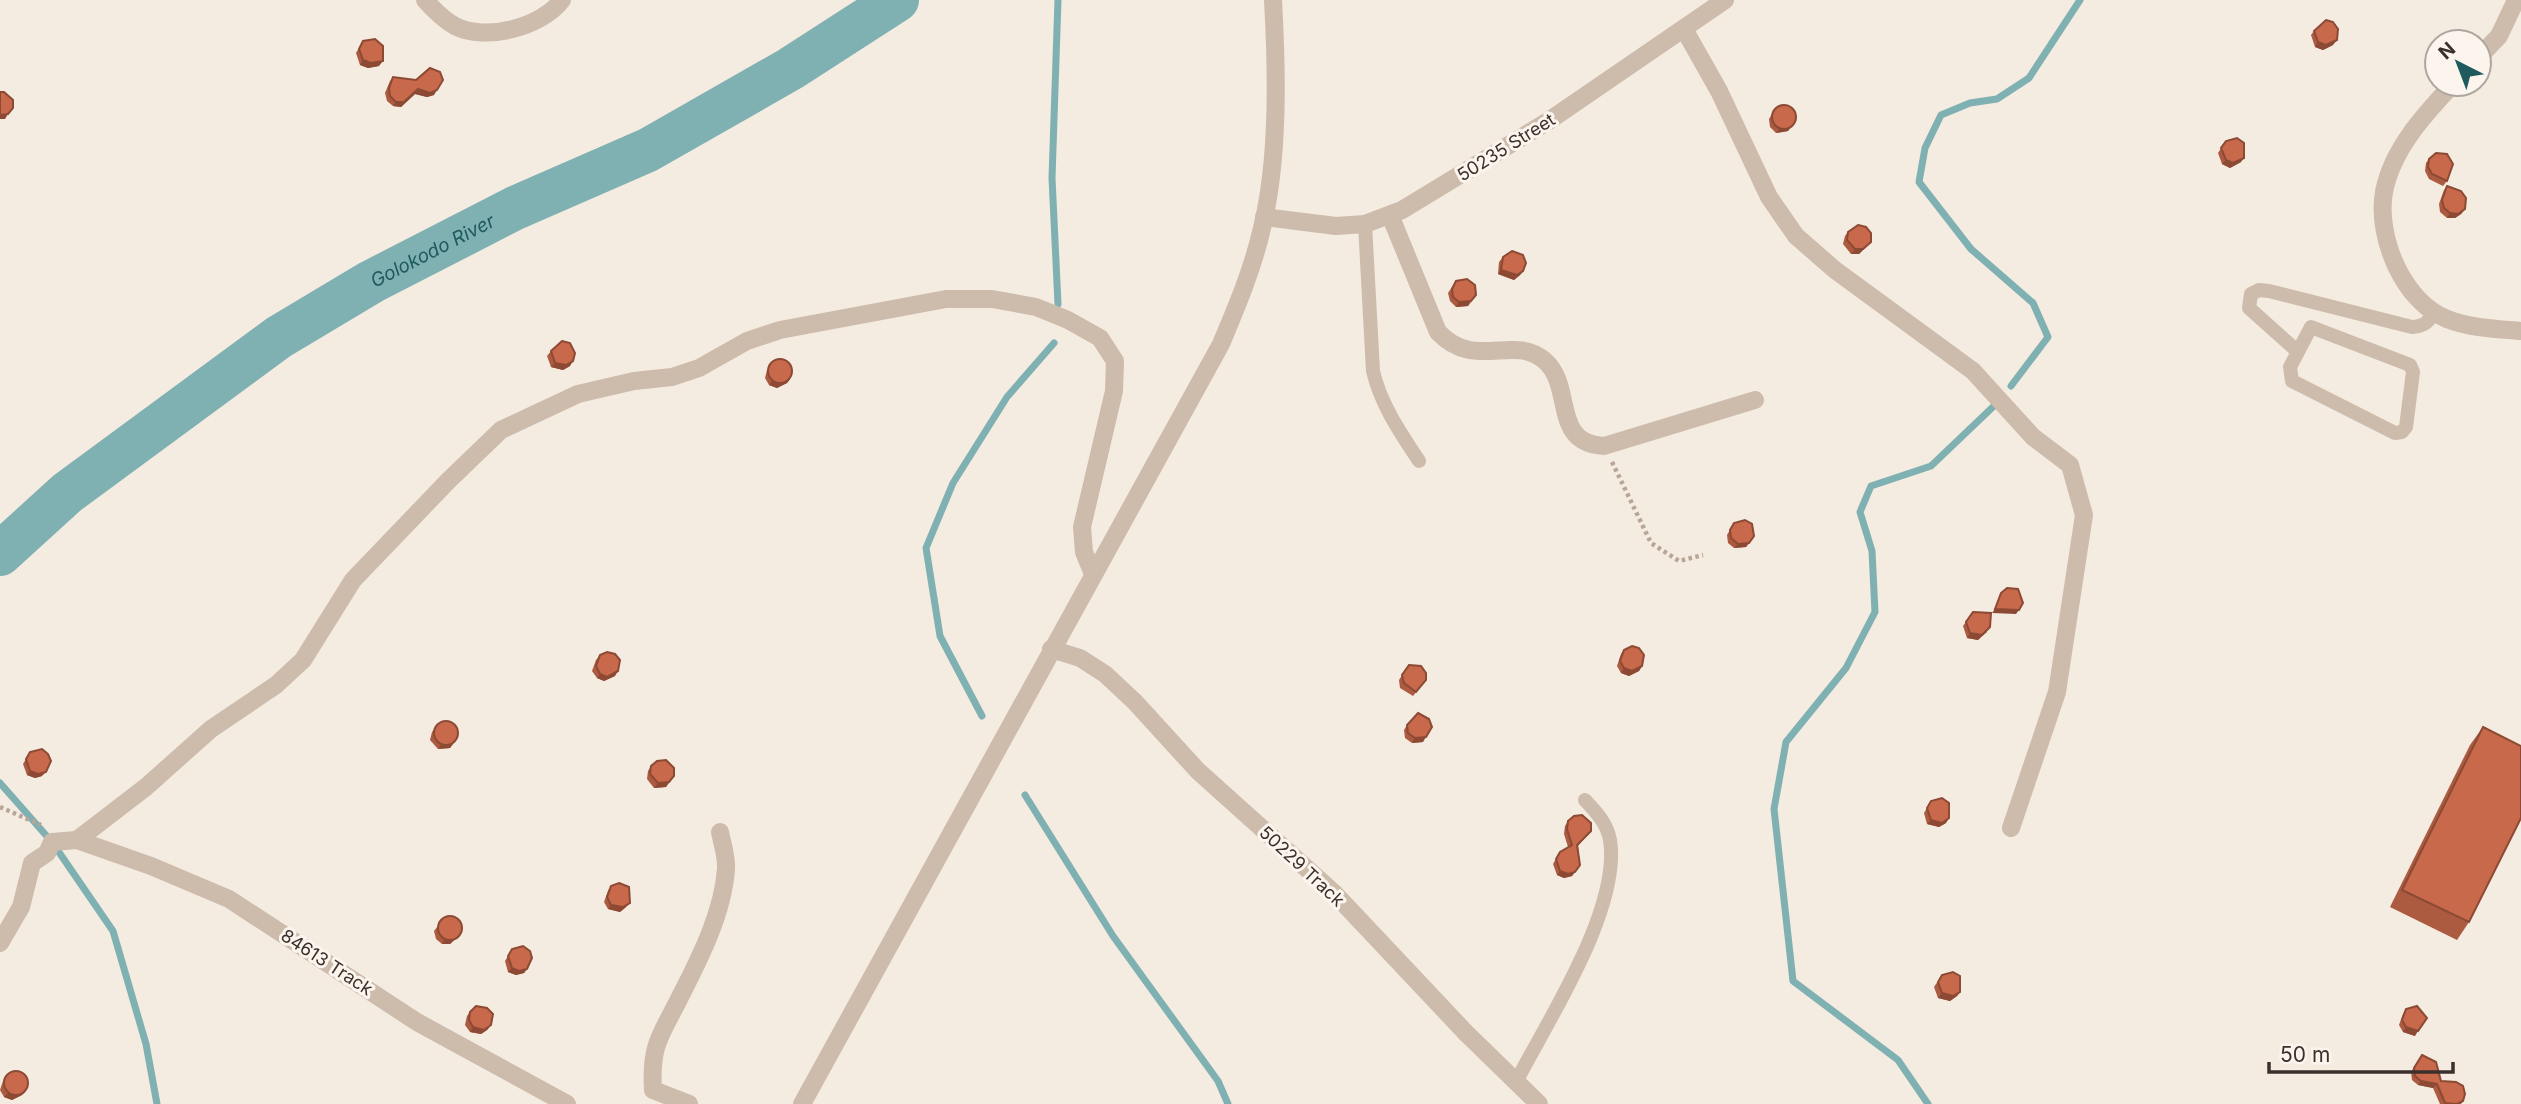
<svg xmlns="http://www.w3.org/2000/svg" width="2521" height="1104" viewBox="0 0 2521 1104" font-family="Inter,sans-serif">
  <rect width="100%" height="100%" fill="#f4ebe1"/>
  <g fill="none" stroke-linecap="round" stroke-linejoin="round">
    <g stroke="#7fb0b2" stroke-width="7">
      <path d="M1058 0 1052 178 1058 304"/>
      <path d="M2011 386 2048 337 2033 303 1971 249 1919 182 1925 148 1941 115 1970 103 1997 99 2029 78 2080 0"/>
      <path d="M982 716 940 636 926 548 953 483 1007 397 1054 343"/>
      <path d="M0 783 52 842 113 931 146 1044 157 1104"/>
      <path d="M1025 795 1113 936 1218 1081 1228 1104"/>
      <path d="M1928 1104 1898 1060 1793 981 1774 809 1786 742 1846 668 1875 612 1872 551 1860 512 1871 486 1931 466 1996 404"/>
    </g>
    <path stroke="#7fb0b2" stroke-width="44" id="s1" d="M0 554 67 493 279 337 371 282 515 208 648 150 790 69 897 0"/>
    <g stroke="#b9a596" stroke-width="4.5" stroke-dasharray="3.5 3.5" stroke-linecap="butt">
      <path d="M1612 462 1651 543 1679 561 1703 555"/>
      <path d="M0 807 41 825"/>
    </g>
    <g stroke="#cdbbac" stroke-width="14">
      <path d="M1365 224 1373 371C1381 405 1400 432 1419 461"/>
      <path d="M2311 327 2410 365 2413 372 2406 427 2402 432 2395 433 2292 381 2290 367Z"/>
      <path d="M2297 351 2249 308 2251 294 2259 290 2269 291 2412 327C2425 326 2430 322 2433 310"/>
      <path d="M1516 1082C1548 1020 1621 909 1610 840 1607 823 1596 812 1585 800"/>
    </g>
    <g stroke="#cdbbac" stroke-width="18">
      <path d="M425 0C433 9 444 20 455 26 485 42 542 27 562 0"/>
      <path d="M1684 29 1719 91 1769 197 1796 236 1835 270 1973 371 2033 437 2070 465 2084 515 2057 692 2011 828"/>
      <path d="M2479 57 2499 36 2516 0"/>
      <path d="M2453 84C2425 114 2392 149 2384 192 2376 236 2403 302 2447 319 2470 328 2496 329 2521 331"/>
      <path d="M1390 215 1438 332C1475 371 1512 334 1544 360 1575 386 1550 443 1604 446L1755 400"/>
      <path d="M1264 217 1336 226 1365 224 1402 210 1550 120 1725 0"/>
      <path d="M1051 649 1080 658 1105 674 1135 702 1198 771 1334 893 1466 1033 1539 1104"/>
      <path d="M77 840 146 787 211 729 276 685 303 660 353 580 448 481 501 430 578 394 634 381 672 377 699 368 747 341 780 330 946 299H992L1036 307 1068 320 1100 338 1115 361 1114 391 1082 527 1084 552 1093 574"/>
      <path d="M0 943 21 907 32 863 47 853 52 842 77 840 151 866 229 899 417 1022 567 1104"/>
      <path d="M689 1104 653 1090C650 1043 662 1034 681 995 701 956 723 912 726 869 727 857 722 843 720 832"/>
    </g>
    <path stroke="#cdbbac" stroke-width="18" d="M802 1104 1221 344C1237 306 1253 268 1262 228 1279 158 1277 72 1273 0"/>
  </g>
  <g fill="#ac5a40">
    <path d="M2314 31 2333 45 2323 50 2315 47 2311 35Z"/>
    <path d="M363 41 379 66 368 68 360 65 356 53Z"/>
    <path d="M393 77 434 95 427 97 415 94 401 107 393 106 387 101 385 93 390 81Z"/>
    <path d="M1776 107 1796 120 1788 131 1776 133 1770 127 1769 119Z"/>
    <path d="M2226 141 2241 162 2230 168 2222 164 2218 153Z"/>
    <path d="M2429 159 2447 181 2443 186 2429 179 2425 171 2426 163Z"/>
    <path d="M2447 186 2465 209 2461 214 2455 218H2447L2440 212 2439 204 2444 190Z"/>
    <path d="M1848 232 1871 242 1859 254H1851L1843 244 1845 236Z"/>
    <path d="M1503 257 1523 271 1520 275 1514 280 1498 274 1499 262Z"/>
    <path d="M1456 281 1476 295 1468 306 1456 307 1450 301 1448 293Z"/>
    <path d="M551 351 570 366 563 370 551 367 547 356Z"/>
    <path d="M770 366 790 379 787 383 777 388 769 385 765 378 767 370Z"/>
    <path d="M1734 523 1754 536 1746 547 1734 548 1728 543 1727 535Z"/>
    <path d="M1973 612 1987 632 1978 640 1967 638 1963 626Z"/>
    <path d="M1624 650 1642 666 1639 671 1629 676 1621 673 1617 666 1621 654Z"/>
    <path d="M600 655 615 676 604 681 597 678 592 671 596 660Z"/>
    <path d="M1409 665 1426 680 1413 696 1400 688 1399 680Z"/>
    <path d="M1407 725 1423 742 1412 743 1405 738 1404 730Z"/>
    <path d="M2483 727 2469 922 2457 940 2390 907 2470 745Z"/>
    <path d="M435 728 457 737 450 748 438 749 430 740 432 732Z"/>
    <path d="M30 752 42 776 35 778 27 775 23 764Z"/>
    <path d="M651 766 674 776 666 787 654 788 647 779 648 771Z"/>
    <path d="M1931 801 1946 823 1939 827 1927 824 1924 813Z"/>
    <path d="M1568 821 1591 831 1578 846 1580 865 1572 876 1564 878 1557 875 1553 864 1560 852 1568 847 1564 834 1565 826Z"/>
    <path d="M611 886 626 907 620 912 608 909 604 902 608 891Z"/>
    <path d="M445 917 459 936 450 944H442L436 939 434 931Z"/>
    <path d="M512 949 527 969 524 973 516 975 508 972 505 961Z"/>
    <path d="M1942 975 1960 992 1957 996 1950 1001 1938 998 1934 987Z"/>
    <path d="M2406 1009 2415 1036 2403 1032 2399 1025 2403 1014Z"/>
    <path d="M470 1012 491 1025 487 1030 481 1034 470 1032 465 1025 467 1016Z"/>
    <path d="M2422 1055 2441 1081 2463 1101 2461 1104H2440L2433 1088 2418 1085 2412 1080 2411 1072Z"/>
    <path d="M8 1074 25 1091 22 1095 12 1100 4 1097 0 1090 4 1078Z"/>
  </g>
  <g fill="#8c4a34">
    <path d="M2337 40 2333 45 2323 50 2315 47 2318 42Z"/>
    <path d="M363 60 383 61 379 66 368 68 360 65Z"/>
    <path d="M418 89 437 90 434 95 427 97 415 94 401 107 393 106 396 102Z"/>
    <path d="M8 114 5 119H0V115Z"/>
    <path d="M1791 127 1788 131 1776 133 1780 128Z"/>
    <path d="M2244 158 2241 162 2230 168 2222 164 2226 160Z"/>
    <path d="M2465 209 2461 214 2455 218H2447L2450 213Z"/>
    <path d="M1871 242 1859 254H1851L1855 249Z"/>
    <path d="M1501 270 1523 271 1520 275 1514 280 1498 274Z"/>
    <path d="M1471 301 1468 306 1456 307 1459 302Z"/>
    <path d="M573 361 570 366 563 370 551 367 555 363Z"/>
    <path d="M790 379 787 383 777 388 769 385 772 381Z"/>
    <path d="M1749 543 1746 547 1734 548 1738 544Z"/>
    <path d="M1995 609 2019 610 2016 614 1992 613Z"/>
    <path d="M1990 627 1978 640 1967 638 1970 633Z"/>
    <path d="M1642 666 1639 671 1629 676 1621 673 1624 668Z"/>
    <path d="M618 671 615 676 604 681 597 678 600 674Z"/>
    <path d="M1426 737 1423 742 1412 743 1415 738Z"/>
    <path d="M453 744 450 748 438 749 441 745Z"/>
    <path d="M30 771 46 772 42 776 35 778 27 775Z"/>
    <path d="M669 782 666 787 654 788 658 783Z"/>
    <path d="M1949 818 1946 823 1939 827 1927 824 1931 820Z"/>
    <path d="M1560 871 1575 872 1572 876 1564 878 1557 875Z"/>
    <path d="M630 903 626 907 620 912 608 909 611 905Z"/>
    <path d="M462 932 450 944H442L445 939Z"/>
    <path d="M512 968 527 969 524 973 516 975 508 972Z"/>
    <path d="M1960 992 1957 996 1950 1001 1938 998 1942 993Z"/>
    <path d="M491 1025 487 1030 481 1034 470 1032 473 1027Z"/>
    <path d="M2406 1027 2418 1031 2415 1036 2403 1032Z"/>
    <path d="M2421 1081 2437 1084 2433 1088 2418 1085Z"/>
    <path d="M25 1091 22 1095 12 1100 4 1097 8 1093Z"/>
  </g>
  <g fill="#c8694b" stroke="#8c4a34" stroke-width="2">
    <path d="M2326 20 2333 22 2338 29 2337 40 2326 45 2318 42 2314 31Z"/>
    <path d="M375 39 383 46V61L371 63 363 60 359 49 363 41Z"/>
    <path d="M430 68 440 72 443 80 437 90 430 93 418 89 404 102H396L390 96 389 88 393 77 416 80Z"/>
    <path d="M0 92H4L13 100V108L8 114 0 115Z"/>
    <circle cx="1784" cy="117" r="12"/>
    <path d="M2237 138 2244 143V158L2233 163 2226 160 2221 148 2226 141Z"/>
    <path d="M2436 153 2447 154 2453 164 2447 181 2432 174 2428 167 2429 159Z"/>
    <path d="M2447 186 2461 191 2466 198 2465 209 2458 214 2450 213 2444 208 2442 200Z"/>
    <path d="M1858 225 1866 227 1871 233V242L1863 249H1855L1847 240 1848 232Z"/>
    <path d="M1512 251 1523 255 1526 263 1523 271 1517 275 1501 270 1503 257Z"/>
    <path d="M1467 279 1475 285 1476 295 1471 301 1459 302 1453 297 1452 289 1456 281Z"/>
    <path d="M562 341 570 343 575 353 573 361 566 365 555 363 551 351Z"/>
    <circle cx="780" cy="371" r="12"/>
    <path d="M1745 520 1752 524 1754 536 1749 543 1738 544 1731 538 1730 530 1734 523Z"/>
    <path d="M2007 588 2018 589 2023 603 2019 610 1995 609 2001 593Z"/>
    <path d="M1973 612 1991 613 1990 627 1982 635 1970 633 1966 622Z"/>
    <path d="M1632 646 1639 648 1644 655 1642 666 1632 671 1624 668 1620 661 1624 650Z"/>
    <path d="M607 652 615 654 620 660 618 671 607 677 600 674 596 666 600 655Z"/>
    <path d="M1409 665 1421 666 1426 673V680L1416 692 1404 683 1402 675Z"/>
    <path d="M1418 713 1429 719 1432 727 1426 737 1415 738 1408 733 1407 725Z"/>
    <circle cx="446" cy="733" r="12"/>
    <path d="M2483 727 2521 746V818L2469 922 2402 890Z"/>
    <path d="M42 749 48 754 51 761 46 772 38 774 30 771 26 759 30 752Z"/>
    <path d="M666 760 674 768V776L669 782 658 783 650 774 651 766 657 761Z"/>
    <path d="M1942 798 1949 803V818L1942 823 1931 820 1927 808 1931 801Z"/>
    <path d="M1582 815 1591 823V831L1577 845 1580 865 1575 872 1568 874 1560 871 1556 859 1560 852 1572 845 1567 829 1568 821 1574 816Z"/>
    <path d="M619 883 629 887 630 903 623 907 611 905 607 897 611 886Z"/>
    <circle cx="450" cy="928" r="12"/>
    <path d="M523 946 530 951 532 958 527 969 519 971 512 968 508 956 512 949Z"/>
    <path d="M1953 972 1960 976V992L1953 996 1942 993 1938 982 1942 975Z"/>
    <path d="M476 1006 487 1008 493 1014 491 1025 484 1030 473 1027 469 1020 470 1012Z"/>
    <path d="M2417 1006 2427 1018 2418 1031 2406 1027 2402 1020 2406 1009Z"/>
    <path d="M2422 1055 2436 1062 2441 1081 2456 1082 2463 1086 2465 1094 2463 1101 2457 1104 2445 1103 2437 1084 2421 1081 2415 1076 2414 1068Z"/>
    <circle cx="16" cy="1083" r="12"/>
  </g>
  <g text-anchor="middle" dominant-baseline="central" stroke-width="6" stroke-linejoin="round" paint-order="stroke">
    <g font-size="18" fill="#3b302b" stroke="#fbf5ee">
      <text transform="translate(1506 147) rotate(-32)">50235 Street</text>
      <text transform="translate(1302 866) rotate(43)">50229 Track</text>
      <text transform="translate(327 962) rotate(33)">84613 Track</text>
    </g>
    <g font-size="19" font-style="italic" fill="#1f5a5e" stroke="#fbf5ee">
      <text stroke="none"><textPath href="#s1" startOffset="530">Golokodo River</textPath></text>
    </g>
  </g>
  <g transform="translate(2458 63) rotate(318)"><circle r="33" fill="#fbf5ee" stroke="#aea6a0" stroke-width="2"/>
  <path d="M0-5L12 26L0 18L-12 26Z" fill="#1f5a5e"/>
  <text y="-10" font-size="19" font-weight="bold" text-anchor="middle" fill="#3b302b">N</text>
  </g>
  <path d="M2269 1062v10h184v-10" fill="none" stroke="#3b302b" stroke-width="3.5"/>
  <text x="2280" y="1062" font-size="21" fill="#3b302b" stroke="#fbf5ee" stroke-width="5" paint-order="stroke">50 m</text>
</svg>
